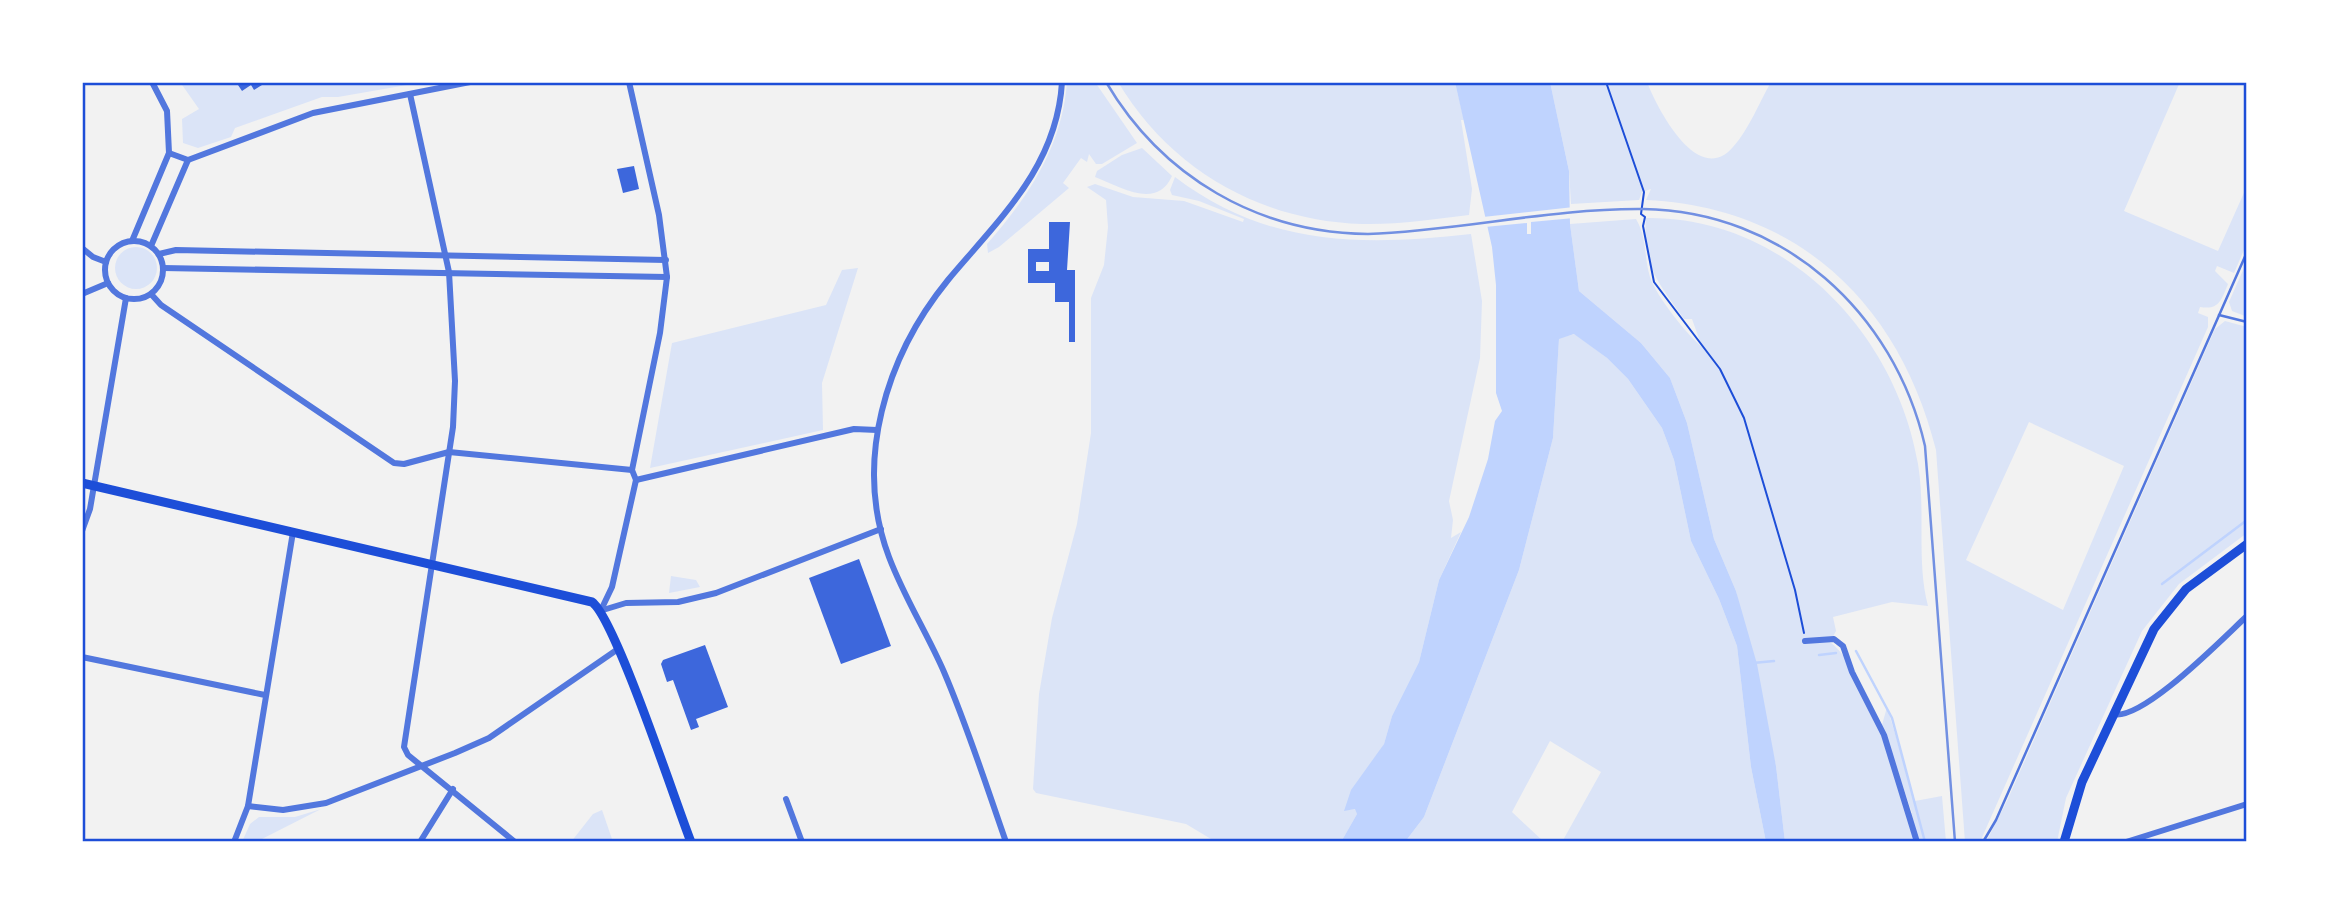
<svg xmlns="http://www.w3.org/2000/svg" width="2329" height="924" viewBox="0 0 2329 924" font-family="'Asap Condensed',sans-serif">
  <rect width="100%" height="100%" fill="#f2f2f2"/>
  <g fill="#dbe4f7" fill-rule="evenodd">
    <path d="M180 82H236L242 91 251 85 254 90 262 85 261 82H424L338 97H322L235 128 231 137 198 148 183 143 182 119 199 109Z"/>
    <path d="M1067 82H1095L1137 143 1102 164H1096L1089 154 1087 162 1081 158 1063 183 1069 188 999 247 988 253 987 244C1029 196 1062 147 1067 82Z"/>
    <path d="M1118 82H1455L1464 120H1461L1472 189 1469 215C1434 219 1397 225 1362 224 1260 221 1170 169 1118 82Z"/>
    <path d="M1550 82H1647C1657 108 1698 188 1733 147 1749 129 1759 103 1771 82H2180L2124 211 2218 251 2247 186V243L2234 273 2217 266 2215 271 2228 284C2221 301 2219 310 2200 307L2198 313 2208 317V327L1980 842H1965L1936 450C1900 305 1799 207 1646 200L1651 189 1642 192 1639 200 1571 204 1569 171ZM2029 422 2124 466 2063 610 1966 560Z"/>
    <path d="M1142 148 1172 176C1157 210 1121 187 1095 177L1097 171 1122 155Z"/>
    <path d="M1175 177C1267 247 1362 246 1471 234L1482 301 1480 358 1449 501 1453 520 1451 538 1461 532 1439 580 1419 662 1392 716 1384 744 1345 810 1356 809 1357 814 1341 842H1216L1186 824 1036 793 1033 789 1039 694 1052 618 1077 524 1091 433V298L1104 265 1108 227 1106 200 1087 187 1095 184 1133 197 1184 201 1243 222 1244 219 1199 201 1172 195 1170 190Z"/>
    <path d="M1646 218C1785 216 1896 333 1918 464 1926 512 1916 560 1928 606L1892 602 1833 617 1836 631 1830 642C1866 669 1892 769 1906 814L1912 813 1882 725 1887 707 1915 801 1942 796 1946 842H1785L1776 766 1736 591 1714 539 1687 423 1670 378 1641 343 1579 291 1570 224 1636 219C1647 237 1644 258 1650 277 1656 296 1688 336 1702 347L1692 319H1684C1659 283 1642 267 1646 218Z"/>
    <circle cx="136" cy="268" r="21"/>
    <path d="M2247 261V315L2245 316 2232 311 2229 302Z"/>
    <path d="M858 268 822 383 823 430 650 468 672 343 826 305 842 270Z"/>
    <path d="M2225 321 2247 327V533L2179 584 2142 631 2066 798 2057 842H1986L2007 801 2215 329Z"/>
    <path d="M1575 334 1607 358 1628 379 1662 428 1674 460 1691 541 1719 599 1737 646 1751 767 1766 842H1562L1601 772 1550 741 1512 812 1544 842H1405L1424 817 1519 570 1553 438 1559 338Z"/>
    <path d="M671 576 696 580 700 587 669 593Z"/>
    <path d="M321 809 256 842H242L250 824 259 817H295Z"/>
    <path d="M602 810 613 842H571L593 814Z"/>
  </g>
  <path fill="#bfd3fe" d="M1455 82H1550L1569 171 1570 224 1579 291 1641 343 1670 378 1687 423 1714 539 1736 591 1757 664 1776 766 1785 842H1766L1751 767 1737 646 1719 599 1691 541 1674 460 1662 428 1628 379 1607 358 1574 334 1559 339 1553 438 1519 570 1424 817 1405 842H1341L1357 814 1355 809 1344 811 1351 790 1384 744 1392 716 1419 662 1439 580 1469 517 1488 459 1495 421 1502 411 1496 393V285L1492 247Z"/>
  <path fill="#f2f2f2" d="M1574 207V218L1531 222V234H1527V223L1485 227 1483 217Z"/>
  <g fill="none" stroke-linecap="round" stroke-linejoin="round">
    <g stroke="#bfd3fe" stroke-width="2.5">
      <path d="M2162 584 2247 520"/>
      <path d="M1856 651 1892 718 1925 842"/>
      <path d="M1819 655 1836 653"/>
      <path d="M1753 663 1774 661"/>
    </g>
  </g>
  <g fill="#3d67dc" fill-rule="evenodd">
    <path d="M236 82H261L262 85 254 90 251 85 242 91Z"/>
    <path d="M634 166 639 189 623 193 617 169Z"/>
    <path d="M1049 222H1070L1067 270H1075V342H1069V302H1055V283H1028V249H1049ZM1036 262H1049V271H1036Z"/>
    <path d="M859 559 891 646 841 664 809 578Z"/>
    <path d="M705 645 728 707 696 719 699 727 691 730 673 680 667 682 661 664 663 660Z"/>
  </g>
  <g fill="none" stroke-linecap="round" stroke-linejoin="round">
    <path stroke="#1d4ed8" stroke-width="2" d="M1606 82 1644 192 1641 214 1645 217 1643 226 1654 282 1720 369 1744 418 1795 590 1804 633"/>
    <g stroke="#5277de" stroke-width="2.5">
      <path d="M2219 315 2247 322"/>
      <path d="M1983 842 1996 820 2247 252"/>
    </g>
    <g stroke="#5277de" stroke-width="6">
      <path d="M410 94 449 272 455 381 453 427 404 747 408 755 515 842"/>
      <path d="M169 153 188 160 313 113 470 82"/>
      <circle cx="134" cy="270" r="29"/>
      <path d="M132 241 169 153 167 111 152 82"/>
      <path d="M151 246 188 160"/>
      <path d="M82 248 93 257 106 262"/>
      <path d="M159 254 176 250 666 260"/>
      <path d="M163 268 667 277"/>
      <path d="M82 294 108 283"/>
      <path d="M151 294 161 305 394 463 404 464 449 452 632 470"/>
      <path d="M636 480 854 429 877 430"/>
      <path d="M82 531 90 509 126 298"/>
      <path d="M601 610 612 587 636 480 632 470 660 333 667 277 659 215 629 82"/>
      <path d="M603 610 626 603 678 602 716 593 881 529"/>
      <path d="M1805 641 1834 639 1843 646 1852 672 1884 735 1917 842"/>
      <path d="M82 657 265 695"/>
      <path d="M2113 714C2142 722 2224 637 2247 616"/>
      <path d="M786 799 802 842"/>
      <path d="M248 806 283 810 326 803 455 753 489 738 618 649"/>
      <path d="M234 842 248 806 293 532"/>
      <path d="M420 842 453 789"/>
      <path d="M1006 842C986 785 968 728 944 672 927 633 904 597 889 557 853 462 886 356 948 280 999 219 1057 167 1062 82"/>
      <path d="M2126 842 2247 804"/>
    </g>
    <g stroke="#1d4ed8" stroke-width="9">
      <path d="M82 483 592 602C615 618 676 804 691 842"/>
      <path d="M2064 842 2082 782 2154 629 2186 589 2247 544"/>
    </g>
    <path stroke="#7290e2" stroke-width="2.5" d="M1106 82C1162 177 1258 233 1368 234 1459 231 1551 208 1643 209 1783 211 1894 312 1925 446L1955 842"/>
  </g>
  <rect width="2329" height="924" fill="none" stroke="#ffffff" stroke-width="168"/>
  <rect x="84" y="84" width="2161" height="756" fill="none" stroke="#1d4ed8" stroke-width="2.5"/>
</svg>
